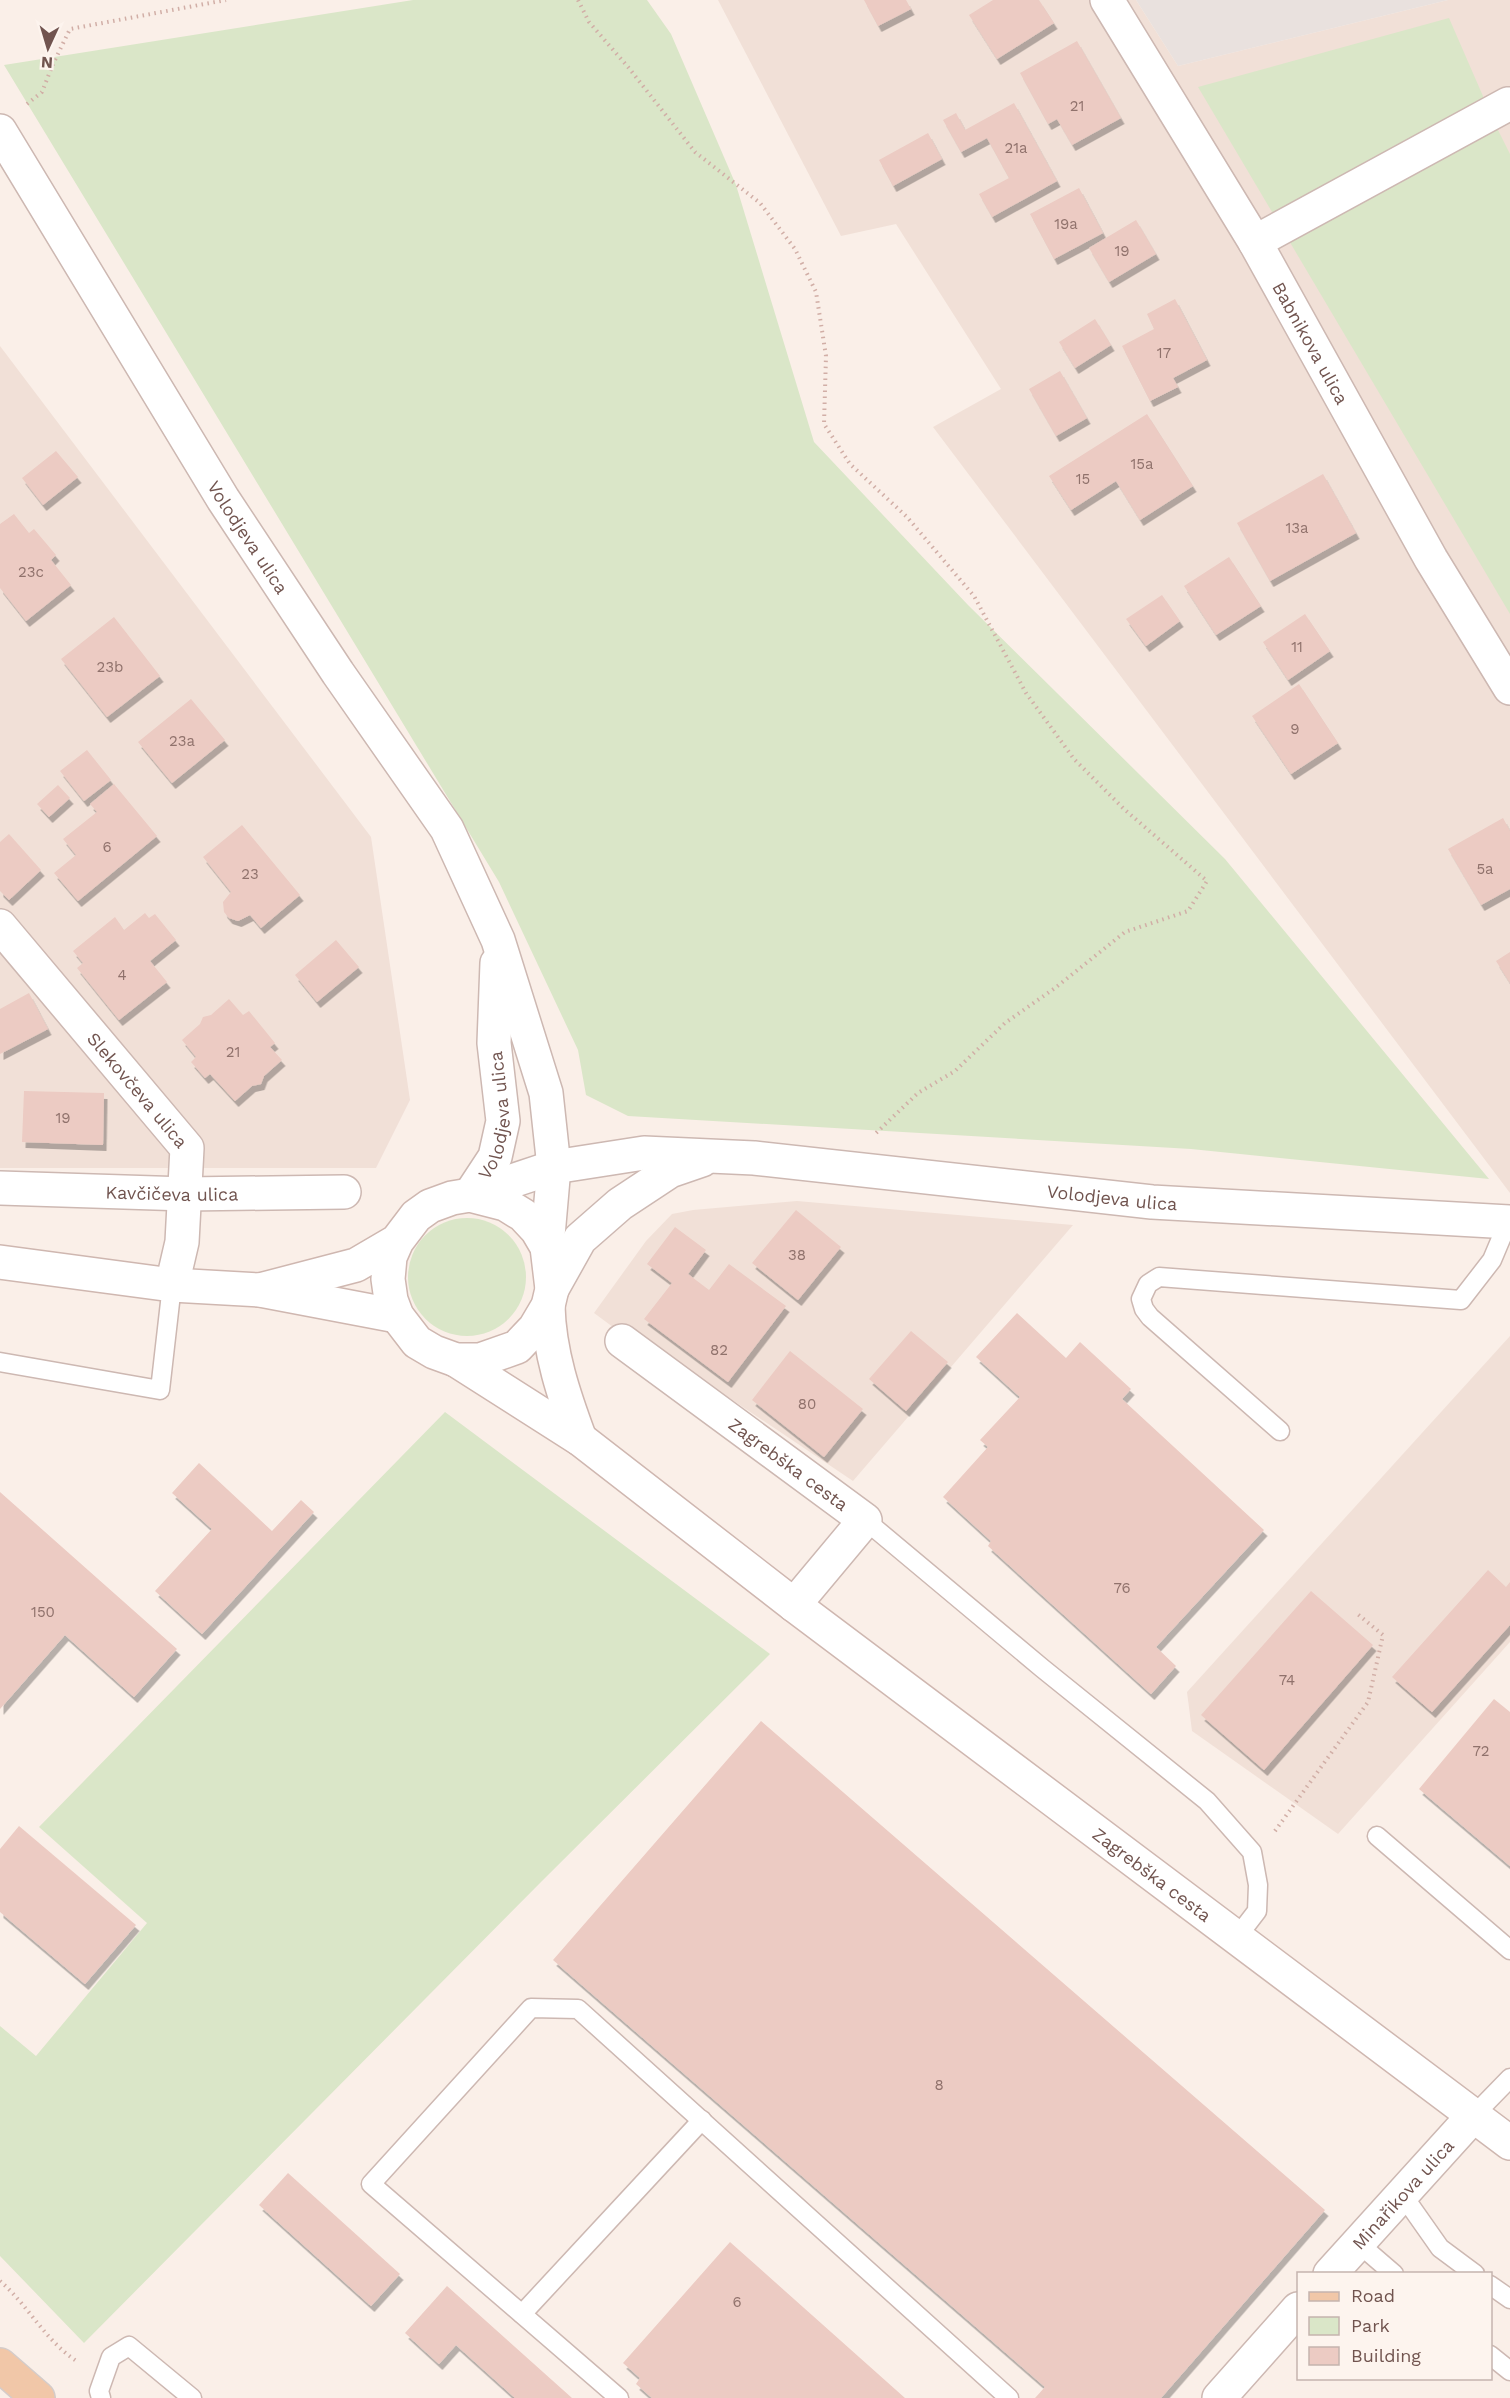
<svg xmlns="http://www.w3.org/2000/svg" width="1510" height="2398" viewBox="0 0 1510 2398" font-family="'Work Sans',sans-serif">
  <defs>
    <filter id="shadow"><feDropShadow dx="3.5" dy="6" stdDeviation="0" flood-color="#0004"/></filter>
  </defs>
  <rect width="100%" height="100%" fill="#faefe8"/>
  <g fill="#f1e0d7">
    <path d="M718 0H1136L1178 66 1448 0H1510V1193L933 427 1001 389 896 224 841 236Z"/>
    <path d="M0 346 371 837 410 1100 376 1168H0Z"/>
    <path d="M797 1201 1073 1225 853 1481 728 1397 698 1390 594 1313 646 1241 672 1214 693 1210Z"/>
    <path d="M1510 1336V1642L1338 1834 1192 1731 1187 1692Z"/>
  </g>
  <path fill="#e9e1de" d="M1136 0H1448L1178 66Z"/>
  <g fill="#dae6c8">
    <path d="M413 0H647L671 34 736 185 814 442 968 605 1225 859 1489 1179 1191 1149 628 1116 586 1095 578 1050 499 882 4 65Z"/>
    <path d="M1449 18 1496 126 1510 154V614L1198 87Z"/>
    <circle cx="467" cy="1277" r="59"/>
    <path d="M445 1412 770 1654 542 1881 84 2343 0 2256V2026L36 2056 147 1923 39 1827Z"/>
  </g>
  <g fill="#eccbc3" filter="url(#shadow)">
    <path d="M864 0H906L911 9 878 26Z"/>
    <path d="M993 0H1039L1054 23 997 59 969 15Z"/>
    <path d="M1077 41 1121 118 1072 145 1057 119 1048 124 1020 73Z"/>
    <path d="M1014 103 1057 181 992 217 979 194 1009 178 987 138 961 152 943 120 956 113 965 130Z"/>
    <path d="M928 133 942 159 893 186 879 160Z"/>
    <path d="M1079 188 1103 233 1054 259 1030 214Z"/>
    <path d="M1136 220 1156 254 1109 282 1089 248Z"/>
    <path d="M1175 299 1207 360 1173 378 1178 387 1150 401 1122 346 1154 329 1147 314Z"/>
    <path d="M1095 319 1111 345 1075 368 1059 342Z"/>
    <path d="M1060 371 1087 418 1056 436 1029 389Z"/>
    <path d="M1147 414 1193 486 1140 520 1116 481 1071 510 1049 476Z"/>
    <path d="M56 451 78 477 43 505 22 478Z"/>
    <path d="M1323 474 1356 533 1270 581 1237 523Z"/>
    <path d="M14 514 29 533 34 529 56 555 51 560 71 585 26 621 0 588V524Z"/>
    <path d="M1229 557 1261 606 1216 635 1184 586Z"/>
    <path d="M1162 595 1180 621 1146 646 1126 619Z"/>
    <path d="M1305 614 1330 651 1288 680 1263 642Z"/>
    <path d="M114 617 160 676 107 717 61 659Z"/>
    <path d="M1299 684 1338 743 1291 774 1252 716Z"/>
    <path d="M191 699 225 740 172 783 138 742Z"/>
    <path d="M87 750 111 780 84 801 60 771Z"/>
    <path d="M114 784 157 836 78 901 54 873 76 855 63 839 97 812 90 804Z"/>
    <path d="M58 785 70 798 49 817 37 804Z"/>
    <path d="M1503 818 1510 831V889L1481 905 1448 849Z"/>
    <path d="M242 825 300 895 261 928 250 915 238 921 229 918 224 912 223 902 231 892 203 857Z"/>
    <path d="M9 834 41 870 9 900 0 891V842Z"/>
    <path d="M145 913 149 918 155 914 176 940 150 961 167 982 119 1020 77 968 83 963 73 951 115 917 124 930Z"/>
    <path d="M336 940 359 967 317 1002 295 975Z"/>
    <path d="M1510 952V983L1496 961Z"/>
    <path d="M29 993 48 1029 0 1054V1009Z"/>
    <path d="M229 999 243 1015 249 1011 275 1043 270 1047 282 1060 264 1076 261 1084 252 1086 235 1101 210 1074 205 1078 191 1062 196 1057 182 1040 200 1024 203 1017 211 1015Z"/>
    <path d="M24 1091 104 1093 103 1145 22 1142Z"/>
    <path d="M796 1210 841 1247 798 1300 752 1263Z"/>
    <path d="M675 1227 706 1250 688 1274 709 1290 729 1264 786 1306 728 1382 644 1319 672 1283 647 1264Z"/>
    <path d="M1017 1313 1066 1358 1080 1342 1131 1389 1122 1399 1264 1530 1156 1647 1176 1666 1151 1694 988 1546 991 1541 943 1497 988 1447 980 1440 1020 1397 976 1357Z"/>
    <path d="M911 1331 948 1362 906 1411 869 1379Z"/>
    <path d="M790 1351 863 1409 824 1457 752 1400Z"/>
    <path d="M199 1463 272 1531 301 1500 314 1512 202 1634 155 1591 212 1529 172 1493Z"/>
    <path d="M0 1492 177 1649 134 1697 65 1635 0 1709Z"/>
    <path d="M1488 1570 1506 1587 1510 1582V1625L1432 1712 1392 1677Z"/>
    <path d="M1311 1591 1373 1645 1264 1770 1201 1715Z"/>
    <path d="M1494 1699 1510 1712V1866L1419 1789Z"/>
    <path d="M761 1721 1325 2210 1161 2398H1035L1045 2387 553 1960Z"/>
    <path d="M19 1826 136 1925 85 1984 0 1912V1849Z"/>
    <path d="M288 2173 400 2274 371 2306 259 2205Z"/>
    <path d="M730 2242 905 2398H652L636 2384 640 2378 623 2363Z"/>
    <path d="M447 2286 572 2398H515L456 2345 439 2364 405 2333Z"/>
  </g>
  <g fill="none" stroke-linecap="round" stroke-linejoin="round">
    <g stroke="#cdb8b2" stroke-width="21">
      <g id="lane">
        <path d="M0 1362 160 1390 172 1285"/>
        <path d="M1280 1431 1150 1317 1144 1309 1141 1299 1148 1284 1159 1277 1461 1300 1492 1260 1508 1222"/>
        <path d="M865 1520 1042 1668 1207 1801 1252 1852 1258 1885 1257 1911 1237 1937"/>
        <path d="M1377 1836 1510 1950"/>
        <path d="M1474 2115 1510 2078"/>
        <path d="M1402 2194 1440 2248 1475 2274"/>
        <path d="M1358 2243 1394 2274"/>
        <path d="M1490 2285 1510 2299"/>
        <path d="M522 2314 702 2120"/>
        <path d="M1490 2355 1510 2371"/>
        <path d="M101 2398 99 2391 111 2357 129 2346 192 2398"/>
        <path d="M619 2398 371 2184 531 2008 578 2009 1009 2398"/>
      </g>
    </g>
    <g stroke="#cdb8b2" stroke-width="36">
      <g id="street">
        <path id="s1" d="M1107 0 1255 242 1431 559 1510 688"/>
        <path id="s2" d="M0 131 223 499 338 673 447 829 498 940 546 1093 554 1167 547 1247"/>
        <path d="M1255 242 1508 104"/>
        <path id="s3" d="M0 926 187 1148 182 1242 172 1285"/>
        <path id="s4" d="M0 1188 186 1194 344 1192"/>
        <path id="s5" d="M470 1195 554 1167 644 1153 754 1158 1152 1202 1510 1222"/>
        <path id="s6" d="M470 1195 495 1157 503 1121 494 1043 497 963"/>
        <path d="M552 1289 580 1239 620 1204 670 1171 702 1160"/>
        <path id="s7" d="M622 1341 865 1520 794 1605"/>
        <path id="s8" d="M1330 2274 1474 2115"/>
        <path d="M1219 2398 1298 2309"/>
      </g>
    </g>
    <g stroke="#cfb7b0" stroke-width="36">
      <g id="secondary">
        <path d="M0 1262 172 1285 260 1290 397 1316"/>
        <path d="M260 1290 356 1265 397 1241 416 1216 430 1206 452 1198 470 1195 505 1204 523 1215 537 1230 547 1247 552 1289 548 1306 535 1328 517 1347 480 1360H456L434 1352 417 1342 397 1316 391 1300 388 1279 390 1257 397 1241"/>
        <path d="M548 1306C549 1352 564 1396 580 1439"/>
        <path id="s9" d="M456 1360 580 1439 794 1605 1510 2143"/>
      </g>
    </g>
    <g stroke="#d4ccca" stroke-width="36">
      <path id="primary" d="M0 2365 38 2398"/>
    </g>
    <g stroke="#d1aea6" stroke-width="4" stroke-dasharray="1.5 4.5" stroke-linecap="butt">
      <path d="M578 0 589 22 628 67 695 152 760 203 795 249 816 292 826 356 824 424 850 464 907 517 974 596 1026 693 1074 759 1124 809 1207 881 1188 911 1125 932 1055 988 1005 1023 955 1071 918 1093 875 1134"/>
      <path d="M27 104 42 92 53 64 70 29 226 0"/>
      <path d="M1275 1831 1368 1702 1383 1635 1355 1612"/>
      <path d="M0 2281C29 2306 45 2341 78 2362"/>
    </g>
    <use href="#lane" stroke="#fff" stroke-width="18"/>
    <use href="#street" stroke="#fff" stroke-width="33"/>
    <use href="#secondary" stroke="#fff" stroke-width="33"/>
    <use href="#primary" stroke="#f1c7a8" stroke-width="33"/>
  </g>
  <g text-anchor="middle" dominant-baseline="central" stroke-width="5" stroke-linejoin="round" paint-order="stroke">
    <g font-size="15" fill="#90726c">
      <text x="1077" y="106">21</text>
      <text x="1016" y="148">21a</text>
      <text x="1066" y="224">19a</text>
      <text x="1122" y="251">19</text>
      <text x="1164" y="353">17</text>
      <text x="1142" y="464">15a</text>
      <text x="1083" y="479">15</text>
      <text x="1297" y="528">13a</text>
      <text x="31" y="572">23c</text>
      <text x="1297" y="647">11</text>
      <text x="110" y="667">23b</text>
      <text x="1295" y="729">9</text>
      <text x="182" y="741">23a</text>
      <text x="107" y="847">6</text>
      <text x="1485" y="869">5a</text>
      <text x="250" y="874">23</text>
      <text x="122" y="975">4</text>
      <text x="233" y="1052">21</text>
      <text x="63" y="1118">19</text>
      <text x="797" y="1255">38</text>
      <text x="719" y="1350">82</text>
      <text x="807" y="1404">80</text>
      <text x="1122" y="1588">76</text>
      <text x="43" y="1612">150</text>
      <text x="1287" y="1680">74</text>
      <text x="1481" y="1751">72</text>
      <text x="939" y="2085">8</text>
      <text x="737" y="2302">6</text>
    </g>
    <g font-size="18" fill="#71544f" stroke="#fdf4ee">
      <text stroke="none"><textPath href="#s1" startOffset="399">Babnikova ulica</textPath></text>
      <text stroke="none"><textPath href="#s2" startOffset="476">Volodjeva ulica</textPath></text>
      <text stroke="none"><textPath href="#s3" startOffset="214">Slekovčeva ulica</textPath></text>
      <text stroke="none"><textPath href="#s6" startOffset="87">Volodjeva ulica</textPath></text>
      <text stroke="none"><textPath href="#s4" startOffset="172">Kavčičeva ulica</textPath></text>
      <text stroke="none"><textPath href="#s5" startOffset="650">Volodjeva ulica</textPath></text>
      <text stroke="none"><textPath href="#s7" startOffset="207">Zagrebška cesta</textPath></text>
      <text stroke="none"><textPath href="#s9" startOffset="866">Zagrebška cesta</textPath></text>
      <text stroke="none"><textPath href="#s8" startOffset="108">Minařikova ulica</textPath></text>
    </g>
  </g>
  <rect x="1297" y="2272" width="195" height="108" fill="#fdf4ee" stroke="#c5b4ae" stroke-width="1.5"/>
  <rect x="1309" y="2292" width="30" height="9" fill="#f1c7a8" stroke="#c5b4ae" stroke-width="1.5"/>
  <text x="1351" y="2302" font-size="18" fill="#71544f">Road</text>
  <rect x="1309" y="2317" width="30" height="18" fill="#dae6c8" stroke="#c5b4ae" stroke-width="1.5"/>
  <text x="1351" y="2332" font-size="18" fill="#71544f">Park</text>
  <rect x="1309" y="2347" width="30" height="18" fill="#eccbc3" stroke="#c5b4ae" stroke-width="1.5"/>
  <text x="1351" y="2362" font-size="18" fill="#71544f">Building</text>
  <g transform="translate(48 48) rotate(184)" stroke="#fdf4ee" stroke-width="4.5" paint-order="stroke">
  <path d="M0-4.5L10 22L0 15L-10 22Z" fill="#71544f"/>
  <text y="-9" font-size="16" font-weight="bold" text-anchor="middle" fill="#71544f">N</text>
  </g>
</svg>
